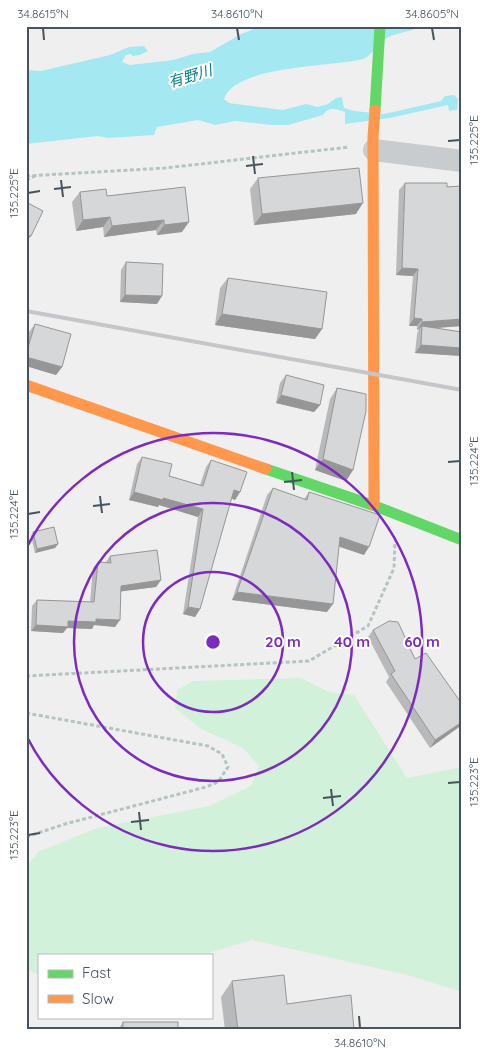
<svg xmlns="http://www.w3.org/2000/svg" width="488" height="1056" viewBox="0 0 488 1056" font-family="Quicksand,'Noto Sans JP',sans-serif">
  <rect width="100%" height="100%" fill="#f0efef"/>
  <path fill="#d2f1db" d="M301 678 329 692 354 695 407 778 462 767V992L407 975 252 940 202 955H39V975L26 969V867L38 852 97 828 209 806 251 786 259 766 243 748 201 729 175 708 177 690 193 681Z"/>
  <path fill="#a4e9f2" d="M262 26H421C410 33 395 32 385 39 377 44 372 56 363 59 333 67 235 65 224 99L229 103 283 110 306 104 318 107 328 104 336 98 342 97 344 108 354 111 384 114 441 101 445 96 454 95 458 99 457 110 449 111 448 105 390 118 345 124V112C336 109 329 106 323 115L288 125H272L235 121 215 125 198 120 157 127 154 135 108 138 98 136 26 144V70L41 71 110 55 129 47 144 46 148 51 140 55 133 56 130 54 126 55 122 62 130 65 173 60 193 54 210 52 241 34Z"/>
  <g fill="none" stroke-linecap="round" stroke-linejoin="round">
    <g stroke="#b6c4bf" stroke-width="3" stroke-dasharray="4 2.5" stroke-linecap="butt">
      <path d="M26 176 165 168 349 147"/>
      <path d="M26 180 35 176"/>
      <path d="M26 676 309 661 368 626 394 568 395 541"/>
      <path d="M26 713 208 746 222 754 228 767 218 782 206 787 65 824 26 837"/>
    </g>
    <path stroke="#c8ccce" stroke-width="22" d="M374 150 462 161"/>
    <g stroke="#63d668" stroke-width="11">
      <path d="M375 110 380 26"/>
      <path d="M266 469 375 506 462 540"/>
    </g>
    <g stroke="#ff974d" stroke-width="11">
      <path d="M26 385 266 469"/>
      <path d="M374 505 373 137 375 110"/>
    </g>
    <path stroke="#c4c6c9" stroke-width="4" d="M26 311 462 390"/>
  </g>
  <g fill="#b8b9ba">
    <path d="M258 178 356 214 254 225 250 189Z"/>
    <path d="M405 183 447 187 462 186V326L436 328 462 332V356L415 353 417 334 419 329 417 330V326H409L413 276 396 275 399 190Z"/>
    <path d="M185 187 182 232 157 235 156 230 104 237 103 227 76 231 72 202 80 192 107 196Z"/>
    <path d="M126 262 157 304 120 302 121 270Z"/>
    <path d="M228 278 322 329 315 339 215 325 220 288Z"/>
    <path d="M35 324 62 367 56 375 26 366V343L29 332Z"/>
    <path d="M286 375 320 405 314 412 276 403 280 383Z"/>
    <path d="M337 388 353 470 346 481 315 470 330 399Z"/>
    <path d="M142 457 169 476 200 485 206 467 211 460 240 492 235 500 231 498 200 609 195 617 183 614 198 517 159 505 158 507 129 500 137 464Z"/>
    <path d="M273 488 304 499 309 492 364 555 339 546 327 612 232 600 267 495Z"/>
    <path d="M33 532 58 544 55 548 35 553 31 536Z"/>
    <path d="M110 556 161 580 156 587 121 591 115 627 94 625 92 629 67 628 63 633 31 631 32 606 37 600 90 602 93 568 98 562 105 563Z"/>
    <path d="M373 630 415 659 462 704 430 748 386 682 389 677 368 637Z"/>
    <path d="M232 981 287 1004 354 1030H225L221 997Z"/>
    <path d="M123 1022 178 1030H118Z"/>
  </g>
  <g fill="#969697">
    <path d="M363 203 356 214 254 225 262 214Z"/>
    <path d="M110 217 103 227 76 231 83 220Z"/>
    <path d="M164 220 156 230 104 237 112 226Z"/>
    <path d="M189 222 182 232 157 235 164 225Z"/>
    <path d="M26 236H31L26 242Z"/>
    <path d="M402 268 418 269 413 276 396 275Z"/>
    <path d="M125 295 162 296 157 304 120 302Z"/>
    <path d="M222 314 322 329 315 339 215 325Z"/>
    <path d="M414 318 422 319 417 326H409Z"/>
    <path d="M462 319V326L422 329V326L419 329 417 330 422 322Z"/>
    <path d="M421 345 462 348V356L415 353Z"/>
    <path d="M26 357 62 367 56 375 26 366Z"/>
    <path d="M281 395 320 405 314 412 276 403Z"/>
    <path d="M323 459 353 470 346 481 315 470Z"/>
    <path d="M234 490 240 492 235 500 228 497Z"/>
    <path d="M134 492 163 498 203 509 198 517 159 505 158 507 129 500Z"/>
    <path d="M340 537 369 547 364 555 334 545Z"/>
    <path d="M58 544 55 548 35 553 37 549Z"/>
    <path d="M161 580 156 587 117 592 121 586Z"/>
    <path d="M237 592 333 604 327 612 232 600Z"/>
    <path d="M188 607 200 609 195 617 183 614Z"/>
    <path d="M96 619 120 620 115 627 94 625 92 629 67 628 63 633 31 631 36 625 68 621Z"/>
    <path d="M462 722V725L430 748 435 740Z"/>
  </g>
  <g fill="#d6d7d8" stroke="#969697">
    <path d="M359 168 363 203 262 214 258 178Z"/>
    <path d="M405 183H447V187L462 186V319L422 322V319L414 318 418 269 402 268Z"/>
    <path d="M185 187 189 222 164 225V220L112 226 110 217 83 220 80 192 106 189 107 196Z"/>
    <path d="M26 202 43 211 31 236H26Z"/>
    <path d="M126 262 163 264 162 296 125 295Z"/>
    <path d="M228 278 327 292 322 329 222 314Z"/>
    <path d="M35 324 71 334 62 367 26 357V354Z"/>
    <path d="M422 326 462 332V348L421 345Z"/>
    <path d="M286 375 324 385 320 405 281 395Z"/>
    <path d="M337 388 366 394V411L353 470 323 459Z"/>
    <path d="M142 457 172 464 169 476 203 486 211 460 247 472 240 492 234 490 200 609 188 607 203 509 163 498V500L134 492Z"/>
    <path d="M273 488 307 500 309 492 380 515 369 547 340 537 333 604 237 592Z"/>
    <path d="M54 527 58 544 37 549 33 532Z"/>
    <path d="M157 550 161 580 121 586 120 620 96 619V622L68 621V627L36 625 37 600 94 602 98 562 111 563 110 556Z"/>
    <path d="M389 621 398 622 415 659 426 653 462 704V722L435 740 391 674 395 671 373 630Z"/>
    <path d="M284 975 287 1004 351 995 354 1030H238L232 981Z"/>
    <rect x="123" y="1022" width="55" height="8"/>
  </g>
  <path fill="none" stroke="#45545e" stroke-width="2" d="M43 28 44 40M237 28 239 40M432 28 434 40M448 141 460 140M253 156 255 174M246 166 263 164M61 180 63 197M54 189 71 187M28 193 40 191M448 462 460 461M292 472 294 490M284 482 302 480M100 496 102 513M93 506 110 504M28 514 40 512M448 783 460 782M331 789 333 806M323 798 341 796M139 812 141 830M131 822 149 820M28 835 40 833M359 1016 360 1028"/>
  <g fill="none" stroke="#7b2cbf" stroke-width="2.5">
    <circle cx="213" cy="642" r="70"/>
    <circle cx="213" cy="642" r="139"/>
    <path d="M27 547A209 209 0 1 1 27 737"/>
  </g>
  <g text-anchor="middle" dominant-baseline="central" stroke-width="4" stroke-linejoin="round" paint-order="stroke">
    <g font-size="15" font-style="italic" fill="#057d8c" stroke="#fff">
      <text transform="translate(190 76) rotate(-17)">有野川</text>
    </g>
  </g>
  <circle cx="213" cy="642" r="8" fill="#7b2cbf" stroke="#fff" stroke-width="2.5"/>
  <g font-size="15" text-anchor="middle" font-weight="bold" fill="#7b2cbf" stroke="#fff" stroke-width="4" stroke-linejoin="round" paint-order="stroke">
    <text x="283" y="647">20 m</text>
    <text x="352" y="647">40 m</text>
    <text x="422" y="647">60 m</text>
  </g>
  <rect width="488" height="1056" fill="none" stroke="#ffffff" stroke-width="55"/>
  <rect x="38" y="954" width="175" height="65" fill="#ffffff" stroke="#b5bbbf"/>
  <rect x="48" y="970" width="25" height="8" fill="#63d668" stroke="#b5bbbf"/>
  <text x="82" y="978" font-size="15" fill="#45545e">Fast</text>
  <rect x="48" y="995" width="25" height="8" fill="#ff974d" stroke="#b5bbbf"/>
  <text x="82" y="1004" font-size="15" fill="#45545e">Slow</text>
  <rect x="28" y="28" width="432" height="1000" fill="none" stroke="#45545e" stroke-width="2"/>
  <g font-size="12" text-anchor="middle" fill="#45545e">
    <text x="43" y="18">34.8615°N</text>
    <text x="237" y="18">34.8610°N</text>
    <text x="432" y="18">34.8605°N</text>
    <text transform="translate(474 140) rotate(-90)" y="4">135.225°E</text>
    <text transform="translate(14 193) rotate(-90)" y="4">135.225°E</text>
    <text transform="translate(474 461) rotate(-90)" y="4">135.224°E</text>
    <text transform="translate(14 514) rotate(-90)" y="4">135.224°E</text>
    <text transform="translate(474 782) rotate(-90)" y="4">135.223°E</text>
    <text transform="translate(14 835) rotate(-90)" y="4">135.223°E</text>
    <text x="360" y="1047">34.8610°N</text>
  </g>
</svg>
